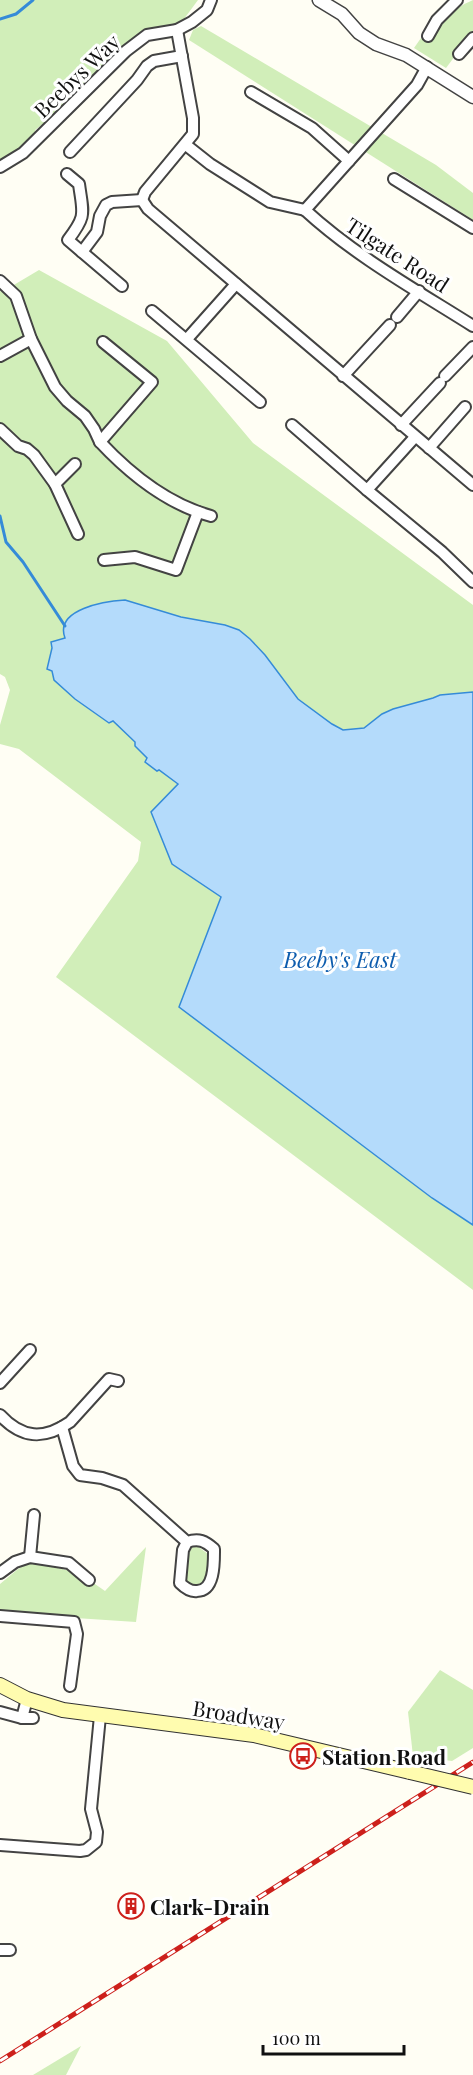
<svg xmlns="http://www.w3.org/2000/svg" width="473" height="2075" viewBox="0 0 473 2075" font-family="'Playfair Display',serif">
  <rect width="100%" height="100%" fill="#fffef4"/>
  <g fill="#d1eeb9">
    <path d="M0 0H198L181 23 149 29 75 95 50 123H44L35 130 36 136 17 154 0 163Z"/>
    <path d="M473 0V32L446 68 414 48 421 38 429 43C440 22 450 10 473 0Z"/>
    <path d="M201 26 436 165 473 193V220L189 40 193 30Z"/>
    <path d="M39 270 167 341 253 443 473 605V1290L56 977 138 861 141 842 19 749 0 744V725L10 690 5 677 0 674V291L2 292Z"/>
    <path d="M197 1546 208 1554 206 1576 203 1584 197 1587 186 1581 190 1548Z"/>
    <path d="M146 1547 136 1622 0 1613V1584L18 1569 31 1562 71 1571 87 1586 92 1582 105 1591Z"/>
    <path d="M440 1670 473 1690V1748L452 1761 413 1756 408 1712Z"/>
    <path d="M81 2046 66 2075H33Z"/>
  </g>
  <path fill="#b4dbfb" stroke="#358bd8" stroke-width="1.5" d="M125 600 181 617 225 625 239 630 250 639 265 655 298 699 332 724 343 730 364 728 382 714 393 709 433 698 440 695 473 692V1225L432 1198 179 1007 221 897 172 864 151 812 178 784 159 770 157 771 145 762 147 758 135 746V742L113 721 109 723 75 699 54 680 52 671 47 669 52 648 51 642 65 638C54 609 106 601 125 600Z"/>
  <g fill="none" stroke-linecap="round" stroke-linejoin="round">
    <g stroke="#358bd8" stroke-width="3">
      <path d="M0 19 16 14 33 0"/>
      <path d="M0 516 6 542 23 562 65 626"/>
    </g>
    <g stroke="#434343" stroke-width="14">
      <g id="minor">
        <path d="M428 36 437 20 457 0"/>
        <path d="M459 54 473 38"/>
        <path d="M251 92 312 128 349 161"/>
        <path d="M186 145 210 164 270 202 305 210"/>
        <path d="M70 152 137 80 147 66 154 61 182 56"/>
        <path d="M0 167 23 153 126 51 147 35 177 30 192 22 207 10 211 0"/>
        <path d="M67 174 79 184C83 214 87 215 68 240L122 286"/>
        <path d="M394 179 473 228"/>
        <path d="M142 200 148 209 473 485"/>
        <path d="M142 200 145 192 193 134V118L177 30"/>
        <path d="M305 210C355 256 416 290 473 326"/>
        <path d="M305 210 417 85 427 67"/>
        <path d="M82 252 97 232 100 216 106 205 112 202 142 200"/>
        <path d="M0 281 16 296 31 339 55 387 67 401 85 416 94 429 100 442C130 474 167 504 211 516"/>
        <path d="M152 311 260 402"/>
        <path d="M397 317 419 291"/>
        <path d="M187 339 236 284"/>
        <path d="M0 356 31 339"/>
        <path d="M343 376 390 325"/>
        <path d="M445 376 473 347"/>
        <path d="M292 425 367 490 415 437"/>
        <path d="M401 425 440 383"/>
        <path d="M0 429 18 446 27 449 34 455 55 484"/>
        <path d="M100 442 152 382 103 342"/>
        <path d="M429 448 465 407"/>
        <path d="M75 464 55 484 78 534"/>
        <path d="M367 490 442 552 473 582"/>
        <path d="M104 560 135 557 176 570 198 512"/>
        <path d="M0 1383 30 1350"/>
        <path d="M0 1415C22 1439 44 1440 70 1422L109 1379 118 1381"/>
        <path d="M62 1427 73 1466 80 1475 102 1478 123 1485 187 1542C199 1538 205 1541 214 1549 214 1562 215 1591 197 1591 190 1592 185 1588 180 1583L183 1550 187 1542"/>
        <path d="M30 1557 34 1515"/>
        <path d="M0 1573 15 1562 30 1557 69 1563 89 1580"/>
        <path d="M0 1616 74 1622 77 1634 70 1686"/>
        <path d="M27 1699 22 1718H33"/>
        <path d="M0 1712 22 1718"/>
        <path d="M0 1845 80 1851 86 1850 96 1842 97 1832 91 1809 100 1716"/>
        <path d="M0 1950H10"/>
      </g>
    </g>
    <g stroke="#434343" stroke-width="15">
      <path id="tertiary" d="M319 0 342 14 359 33 376 44 406 55 473 97"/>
    </g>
    <g stroke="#323232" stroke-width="16">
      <path id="secondary" d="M0 1685 27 1699 63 1710 254 1735 410 1772"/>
    </g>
    <use href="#minor" stroke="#fff" stroke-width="10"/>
    <use href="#tertiary" stroke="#fff" stroke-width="12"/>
    <use href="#secondary" stroke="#fffcaf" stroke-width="14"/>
    <g stroke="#cd201b" stroke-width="5">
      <path id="rail" d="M0 2061 473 1762"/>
    </g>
    <use href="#rail" stroke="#fff" stroke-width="3" stroke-dasharray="9" stroke-linecap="butt"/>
    <g stroke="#323232" stroke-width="16" stroke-linecap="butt">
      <path id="secondary-bridge" d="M410 1772 473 1787"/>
    </g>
    <use href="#secondary-bridge" stroke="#fffcaf" stroke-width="14"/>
  </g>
  <defs>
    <g id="bus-ring" transform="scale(1.35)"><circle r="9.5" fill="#fff" stroke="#cd201b" stroke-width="1.5"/><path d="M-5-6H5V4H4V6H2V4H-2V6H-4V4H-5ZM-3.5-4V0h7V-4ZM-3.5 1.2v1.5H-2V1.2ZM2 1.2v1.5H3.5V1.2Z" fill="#cd201b"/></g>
    <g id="building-ring" transform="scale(1.35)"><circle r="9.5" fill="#fff" stroke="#cd201b" stroke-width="1.5"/><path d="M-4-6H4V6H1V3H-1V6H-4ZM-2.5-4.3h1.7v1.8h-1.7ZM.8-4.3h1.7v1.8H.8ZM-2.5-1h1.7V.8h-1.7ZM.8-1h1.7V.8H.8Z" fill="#cd201b"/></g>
  </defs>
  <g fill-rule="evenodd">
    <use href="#bus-ring" x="303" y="1756"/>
    <use href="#building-ring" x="131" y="1906"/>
  </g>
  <g text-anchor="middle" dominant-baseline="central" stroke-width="6" stroke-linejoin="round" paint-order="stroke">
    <g font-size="21" fill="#101010" stroke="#fff">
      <text transform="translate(76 75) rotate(-44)">Beebys Way</text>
      <text transform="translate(398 254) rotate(33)">Tilgate Road</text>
      <text transform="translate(239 1714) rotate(9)">Broadway</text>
    </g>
    <g font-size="21" font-weight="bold" fill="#101010" stroke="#fff" text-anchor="start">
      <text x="322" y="1756">Station Road</text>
      <text x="150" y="1906">Clark-Drain</text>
    </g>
    <g font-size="22" font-style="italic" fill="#0e5dae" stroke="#fff">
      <text x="340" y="959">Beeby's East</text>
    </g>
  </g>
  <path d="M263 2045v9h141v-9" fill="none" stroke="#101010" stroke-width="3"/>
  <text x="272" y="2045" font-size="18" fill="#101010" stroke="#ffffff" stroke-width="4.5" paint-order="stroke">100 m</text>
</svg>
